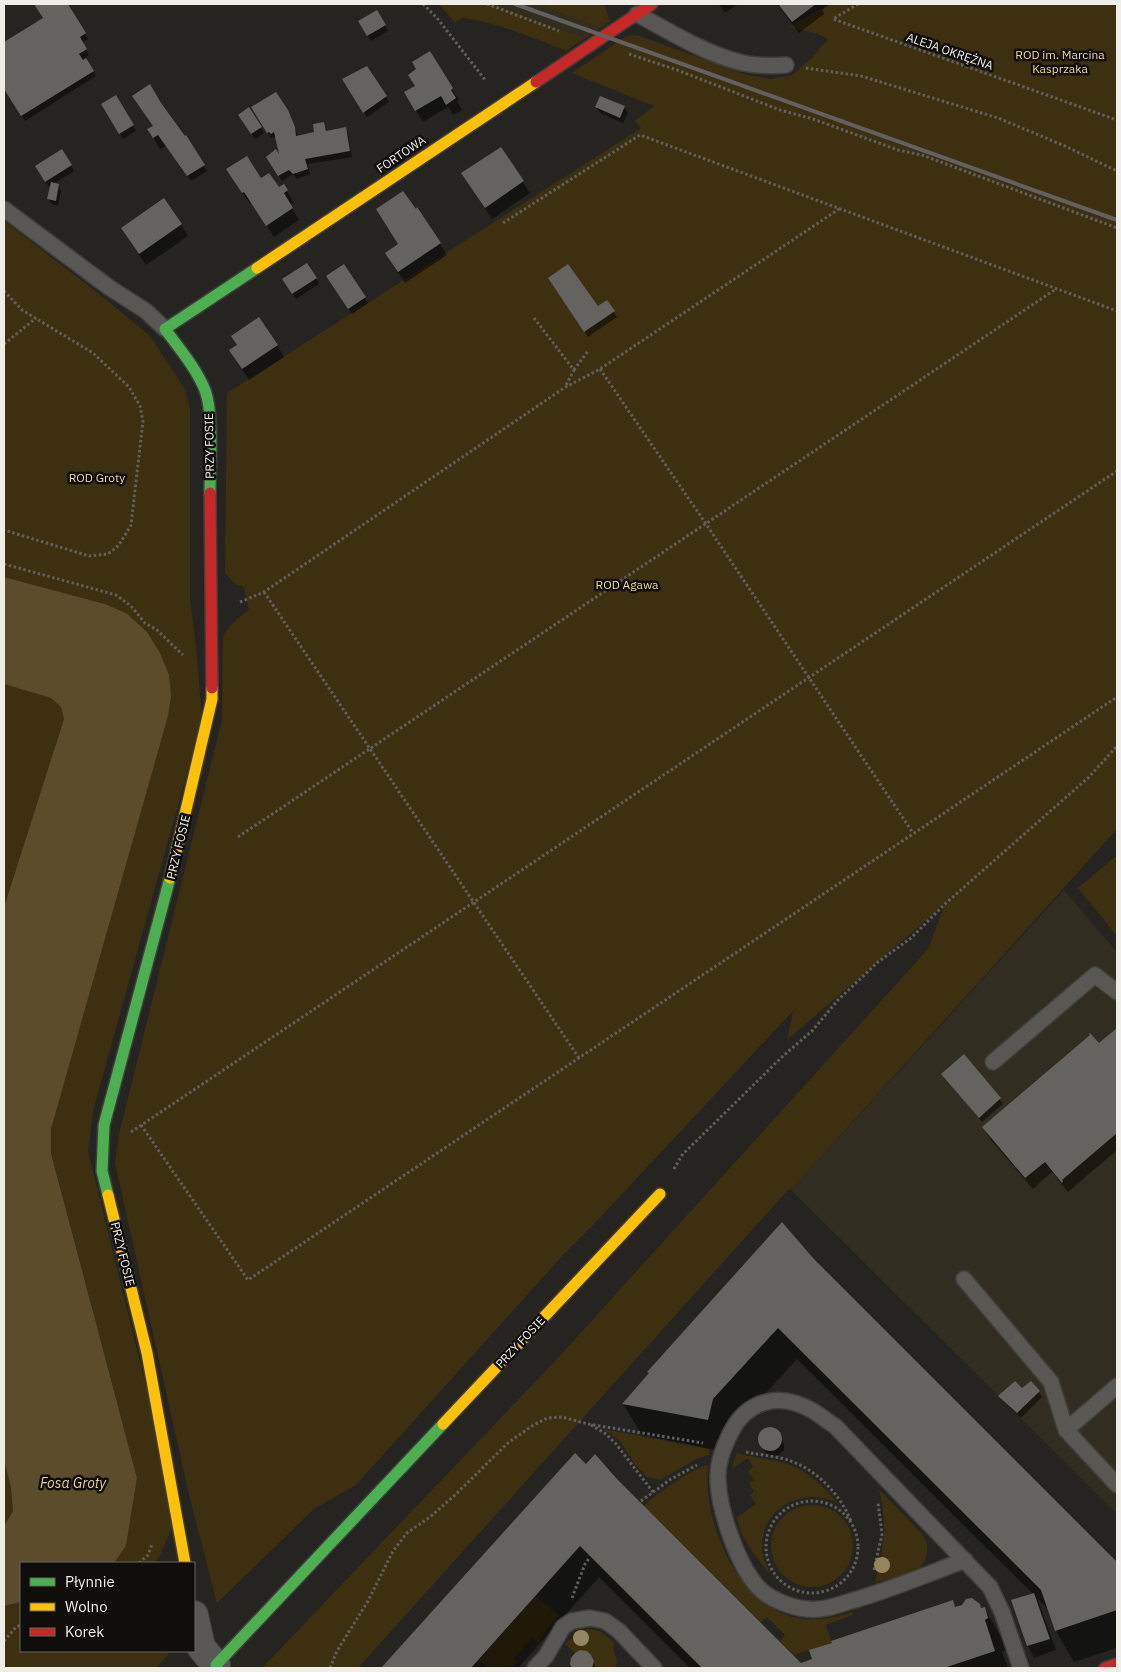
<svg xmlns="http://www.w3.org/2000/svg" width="1121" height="1672" viewBox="0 0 1121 1672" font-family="'IBM Plex Sans',sans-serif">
  <rect width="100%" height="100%" fill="#252420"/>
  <g fill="#312d20">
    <path d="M493 4H537L600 28 585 38Z"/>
    <path d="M1064 890 1117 952V1514L791 1190Z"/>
  </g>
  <g fill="#3c3010">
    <path d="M439 4H493L585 38 566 51C532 38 498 22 462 18L455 23Z"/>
    <path d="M537 4H604L610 21 600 28Z"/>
    <path d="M828 4H1117V829L791 1190 789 1189 358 1668H262L557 1359 928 949 945 904 787 1040 793 1011 595 1223 565 1253 356 1485 314 1509 217 1603 189 1495 115 1163 119 1134 222 720 223 637C229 624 238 618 249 610L244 587 235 584 225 573 227 393 641 128 635 121 654 106 572 73 625 37 631 35 640 36 744 74 771 79 792 75 811 59 828 39 815 33 790 27Z"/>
    <path d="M4 221 98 293 150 336 185 389 190 409V599L196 646 202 719 93 1111 88 1151 170 1484 172 1527 159 1558 154 1563H114L126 1546 137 1478 51 1152V1128L126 613 105 604 4 577Z"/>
    <path d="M4 684 51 698 61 707 64 719 4 907Z"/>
    <path d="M1115 857 1117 859V936L1078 888Z"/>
    <path d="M603 1429 709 1449V1455L698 1458 660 1480 647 1477 634 1463 619 1440Z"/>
    <path d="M737 1453C752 1457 766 1459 780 1462 804 1467 822 1485 838 1503 805 1486 762 1506 762 1546 762 1557 766 1565 771 1575 756 1558 741 1540 737 1517L756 1504 750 1495 754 1492 749 1483 754 1480 748 1471 753 1467 748 1458 731 1469Z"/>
    <path d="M4 1460 11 1488 13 1511 4 1526Z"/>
    <path d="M706 1465 708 1466C702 1523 739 1610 803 1619 819 1621 837 1617 852 1612L853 1615 826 1625 832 1643 794 1655 780 1641 785 1635 767 1617 761 1622 644 1506C662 1489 684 1475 706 1465Z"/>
    <path d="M879 1489 922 1534C927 1541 929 1548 926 1557 919 1579 894 1578 875 1582 884 1548 888 1524 879 1489Z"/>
    <circle cx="812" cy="1546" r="41"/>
    <path d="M536 1596 559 1616 548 1627 538 1643 532 1638 513 1659 517 1663 510 1668H488L479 1660Z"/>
    <path d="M21 1602V1651H169L168 1655 156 1668H4V1606Z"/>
    <path d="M587 1629C600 1629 606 1635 615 1644L613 1648 617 1661 615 1668H592C596 1656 587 1647 575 1653L565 1644 577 1633Z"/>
  </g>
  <path fill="#5b4d2b" d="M4 577 105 604 126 613 147 632 160 653 169 675 171 696 168 716 51 1129V1153L137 1478 126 1546 114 1563H21V1602L4 1606V1526L13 1511 11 1488 4 1460V907L64 719 61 707 51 698 4 684Z"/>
  <g fill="#0007">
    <path d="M35 4H66L88 39 82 43 89 55 85 58 96 76 25 121 4 84V43L45 18Z"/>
    <path d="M719 4H738L725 13Z"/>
    <path d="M777 4H830L822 10 824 14 799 33Z"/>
    <path d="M377 11 388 31 371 41 359 21Z"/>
    <path d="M367 67 389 102 367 117 344 80Z"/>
    <path d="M452 89 459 100 457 101 462 110 453 115 448 107 423 122 406 93Z"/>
    <path d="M133 96 160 104 185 138 186 137 207 171 191 181 166 146 160 149 149 130 154 127Z"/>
    <path d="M115 97 136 131 123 139 103 104Z"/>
    <path d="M253 107 290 117 298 136 315 133 324 124 327 132 345 129 348 134 352 157 308 164 310 174 297 179 293 174 282 181 268 157 282 159 277 137 271 138Z"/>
    <path d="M596 107H624L628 113 623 123 600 113Z"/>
    <path d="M243 121 261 127 264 133 255 139Z"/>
    <path d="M500 148 530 193 492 219 463 174Z"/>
    <path d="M62 151 74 171 53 184 58 185 61 191 58 206 52 204 48 199 51 185 49 187 36 167Z"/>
    <path d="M261 180 278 188 284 186 294 203 290 205 299 220 274 237 251 202 250 204 235 181Z"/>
    <path d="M417 209 447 255 405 283 393 265 399 244Z"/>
    <path d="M181 224 188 236 146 265 129 240Z"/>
    <path d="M344 266 368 303 352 314 331 282Z"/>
    <path d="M316 278 319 284 296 299 287 285Z"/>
    <path d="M552 284 598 308 607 302 617 317 588 337Z"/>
    <path d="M238 345H277L284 357 249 380 237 362Z"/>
    <path d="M1117 1030V1150L1068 1192 1052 1172 1033 1189 990 1139 984 1128 1099 1045Z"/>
    <path d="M964 1056 1003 1104 982 1122 943 1074Z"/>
    <path d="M812 1259 1117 1564V1648L1074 1662 1056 1631 1049 1610 1037 1598 1056 1650 1034 1658 1028 1646 1012 1601 1033 1594 797 1359 731 1431 726 1452 642 1435 623 1404Z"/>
    <path d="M1022 1390 1039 1392 1042 1397 1021 1418 1003 1401 1000 1396Z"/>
    <path d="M769 1428 774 1429 779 1433 784 1444V1450L780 1454 775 1456 770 1455 765 1452 760 1440V1435L763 1431Z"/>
    <path d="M575 1455 587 1465 616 1480 801 1664 952 1602 956 1608H984L1003 1640 1006 1650 1002 1652 1008 1668H690L599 1577 518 1668H383Z"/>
    <path d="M591 1656 596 1668H574L572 1664Z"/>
  </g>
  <g fill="#656360">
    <path d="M34 4H68L86 33 80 37 87 49 79 54 83 60 86 58 94 71 21 116 4 89V42L43 18Z"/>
    <path d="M778 4H816L792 22Z"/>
    <path d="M377 10 386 25 367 36 358 21Z"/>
    <path d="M430 51 453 88 451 90 456 98 446 105 441 96 415 111 404 92 415 86 408 75 416 69 412 62Z"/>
    <path d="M367 66 387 96 363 113 342 79Z"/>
    <path d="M150 84 161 103 185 136 186 135 205 165 187 176 158 135 153 138 147 129 153 126 132 96Z"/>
    <path d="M276 92 288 110 295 127 296 136 314 132 313 124 324 122 326 131 346 127 350 151 305 159 308 169 293 174 289 170 278 176 266 157 276 149 279 154 274 132 271 134 269 132 267 133 251 107Z"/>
    <path d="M116 95 134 125 119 134 101 104Z"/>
    <path d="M600 96 625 106 620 118 595 107Z"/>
    <path d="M249 107 262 127 251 134 238 115Z"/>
    <path d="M501 147 524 181 485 208 461 173Z"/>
    <path d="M62 149 72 165 45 182 35 166Z"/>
    <path d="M247 156 261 178 269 173 279 187 284 184 288 190 284 193 293 208 266 226 244 192 242 193 226 169Z"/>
    <path d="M51 182 59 184 56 201 47 199Z"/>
    <path d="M403 191 416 209 417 207 441 243 398 272 385 253 398 244 376 209Z"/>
    <path d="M164 198 182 224 139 254 121 228Z"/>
    <path d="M307 263 317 278 292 294 282 279Z"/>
    <path d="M344 264 366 297 348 309 326 276Z"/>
    <path d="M568 264 598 306 607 300 615 311 584 332 548 278Z"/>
    <path d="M259 317 278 345 242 369 229 350 237 345 231 336Z"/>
    <path d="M1117 1028V1133L1062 1180 1063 1181 1062 1183 1045 1162 1025 1178 982 1127 1090 1035 1089 1034 1090 1033 1099 1043Z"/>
    <path d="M964 1054 1001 1098 979 1118 941 1074Z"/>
    <path d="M782 1222 813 1258 1117 1562V1610L1055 1631 1041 1590 778 1328 713 1399 708 1420 622 1404 649 1373 647 1372Z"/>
    <path d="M1015 1381 1022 1388 1031 1381 1040 1391 1017 1413 998 1396Z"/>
    <circle cx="770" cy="1439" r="12"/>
    <path d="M575 1453 586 1464 595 1454 617 1479 801 1663 812 1659 809 1650 832 1643 831 1641 953 1600 955 1607 962 1605 966 1599 972 1598 980 1604 981 1608 985 1607 988 1618 985 1620 995 1651 944 1668H702L580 1546 471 1668H381Z"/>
    <path d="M1034 1593 1050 1639 1027 1646 1011 1600Z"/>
    <path d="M580 1650 587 1651 591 1655 594 1661 592 1668H572L570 1664 571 1658 575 1653Z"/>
  </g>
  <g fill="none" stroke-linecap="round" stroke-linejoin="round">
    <g stroke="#3f3e3a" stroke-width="18">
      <g id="lane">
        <path d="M637 14C671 32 705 54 743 63 757 66 772 66 786 65"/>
        <path d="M4 209 110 288 146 311 165 329"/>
        <path d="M993 1062 1095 975 1117 992"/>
        <path d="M964 1279 1051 1382 1066 1430 1117 1485"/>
        <path d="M1066 1430 1117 1386"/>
        <path d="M965 1560C928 1574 890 1590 851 1601 838 1605 822 1611 807 1609 791 1608 767 1598 757 1586 737 1563 719 1510 718 1480 717 1463 723 1449 730 1434 747 1399 780 1392 813 1411 820 1415 827 1421 835 1426L990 1587 1002 1612 1021 1668"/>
        <path d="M535 1668 546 1656 563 1627 572 1621 590 1618 605 1621 619 1631 654 1668"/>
      </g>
    </g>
    <g stroke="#3f3e3a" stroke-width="30">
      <path id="street" d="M194 1615 201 1647 216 1665 213 1668"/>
    </g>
    <g stroke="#3f3e3a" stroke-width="14">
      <g id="fast">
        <path d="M210 493C210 466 214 414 205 390 196 368 179 348 165 329L257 268"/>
        <path d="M108 1195 102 1171 104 1125 170 878"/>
        <path d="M216 1665 443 1424"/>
      </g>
    </g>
    <g stroke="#3f3e3a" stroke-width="14">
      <g id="slow">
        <path d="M257 268 536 82"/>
        <path d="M170 878 212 699V688"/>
        <path d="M108 1195 147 1353 185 1563"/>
        <path d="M443 1424 660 1194"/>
      </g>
    </g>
    <g stroke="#3f3e3a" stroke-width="14">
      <g id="jam">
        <path d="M536 82 652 4"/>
        <path d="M210 493 212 688"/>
        <path d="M1105 1668 1117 1664"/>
      </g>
    </g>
    <g stroke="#605f5c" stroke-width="3" stroke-dasharray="2.5 2.5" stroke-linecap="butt">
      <path d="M423 4 437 18 486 81"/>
      <path d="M487 4 559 31"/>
      <path d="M858 4 833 19 1117 120"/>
      <path d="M629 54 677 70 780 110 813 119 898 150 922 155 1117 228"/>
      <path d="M806 68 861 76 998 118 1065 146 1117 171"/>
      <path d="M503 223 640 135 1117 311"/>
      <path d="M4 291 22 310 93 353 129 387 140 406 143 421 131 525 119 545 108 554 89 556 4 530"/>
      <path d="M534 318 574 370 565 387"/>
      <path d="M4 344 36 318"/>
      <path d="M600 369 706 524 913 833"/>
      <path d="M574 370 588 351"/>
      <path d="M4 564 116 595 131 606 145 623 157 630 183 655"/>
      <path d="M264 592 579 1058"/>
      <path d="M240 602 264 592 564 388 600 369 839 209"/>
      <path d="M238 837 1056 289"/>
      <path d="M141 1125 248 1280 1117 697"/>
      <path d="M131 1132 1117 471"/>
      <path d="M674 1169 682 1155 783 1056 812 1031 838 1000 878 962 911 938 946 903 1089 777 1117 746"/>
      <path d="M591 1425 606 1434 616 1444 653 1492"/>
      <path d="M746 1452C760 1455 775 1456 788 1460 816 1469 840 1494 851 1521"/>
      <circle cx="812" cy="1547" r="46"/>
      <path d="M641 1501 671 1479 697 1465"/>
      <path d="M139 1563 148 1555 152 1544"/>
      <path d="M874 1570 882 1534 878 1503"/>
      <path d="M572 1598 585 1564 590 1557"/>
      <path d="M4 1641 16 1627 21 1625"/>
      <path d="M330 1668 337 1651 368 1601 393 1551 407 1533 430 1517 454 1496 509 1442 532 1426 547 1418 562 1417 588 1424 703 1443"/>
    </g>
    <use href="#lane" stroke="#585754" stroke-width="15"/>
    <use href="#street" stroke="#585754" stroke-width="28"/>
    <use href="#fast" stroke="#4caf50" stroke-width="11"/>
    <use href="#slow" stroke="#ffc107" stroke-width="11"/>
    <use href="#jam" stroke="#c62828" stroke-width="11"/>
    <path stroke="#62615e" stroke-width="4" d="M515 4 1117 220"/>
  </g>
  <g fill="#958560">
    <circle cx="882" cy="1565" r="8"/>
    <circle cx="581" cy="1638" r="8"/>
  </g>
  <g text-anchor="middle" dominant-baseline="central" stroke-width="5" stroke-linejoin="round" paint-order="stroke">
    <g font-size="12" fill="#efede8" stroke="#0f0e0b">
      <text transform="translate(950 51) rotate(19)">ALEJA OKRĘŻNA</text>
      <text transform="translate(401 154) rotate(-34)">FORTOWA</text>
      <text transform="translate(209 446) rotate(-91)">PRZY FOSIE</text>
      <text transform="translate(178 847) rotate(-76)">PRZY FOSIE</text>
      <text transform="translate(123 1254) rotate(76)">PRZY FOSIE</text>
      <text transform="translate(520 1342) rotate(-47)">PRZY FOSIE</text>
    </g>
    <g font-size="12" fill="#f0d595" stroke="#0f0e0b">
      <text x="1060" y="54">ROD im. Marcina<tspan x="1060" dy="14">Kasprzaka</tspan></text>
      <text x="97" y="477">ROD Groty</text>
      <text x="627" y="584">ROD Agawa</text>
    </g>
    <g font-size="14" font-style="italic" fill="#e7cd8d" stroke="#0f0e0b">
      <text x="73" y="1483">Fosa Groty</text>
    </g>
  </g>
  <rect width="1121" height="1672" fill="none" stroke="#efede8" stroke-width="10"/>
  <rect x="20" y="1562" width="175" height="90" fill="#0f0e0b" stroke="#696763"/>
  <rect x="30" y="1578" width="25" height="8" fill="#4caf50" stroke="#696763"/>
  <text x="65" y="1587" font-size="15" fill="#efede8">Płynnie</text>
  <rect x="30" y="1603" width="25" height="8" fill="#ffc107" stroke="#696763"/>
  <text x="65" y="1612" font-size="15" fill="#efede8">Wolno</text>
  <rect x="30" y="1628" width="25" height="8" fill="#c62828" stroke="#696763"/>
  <text x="65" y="1637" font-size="15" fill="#efede8">Korek</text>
</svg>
